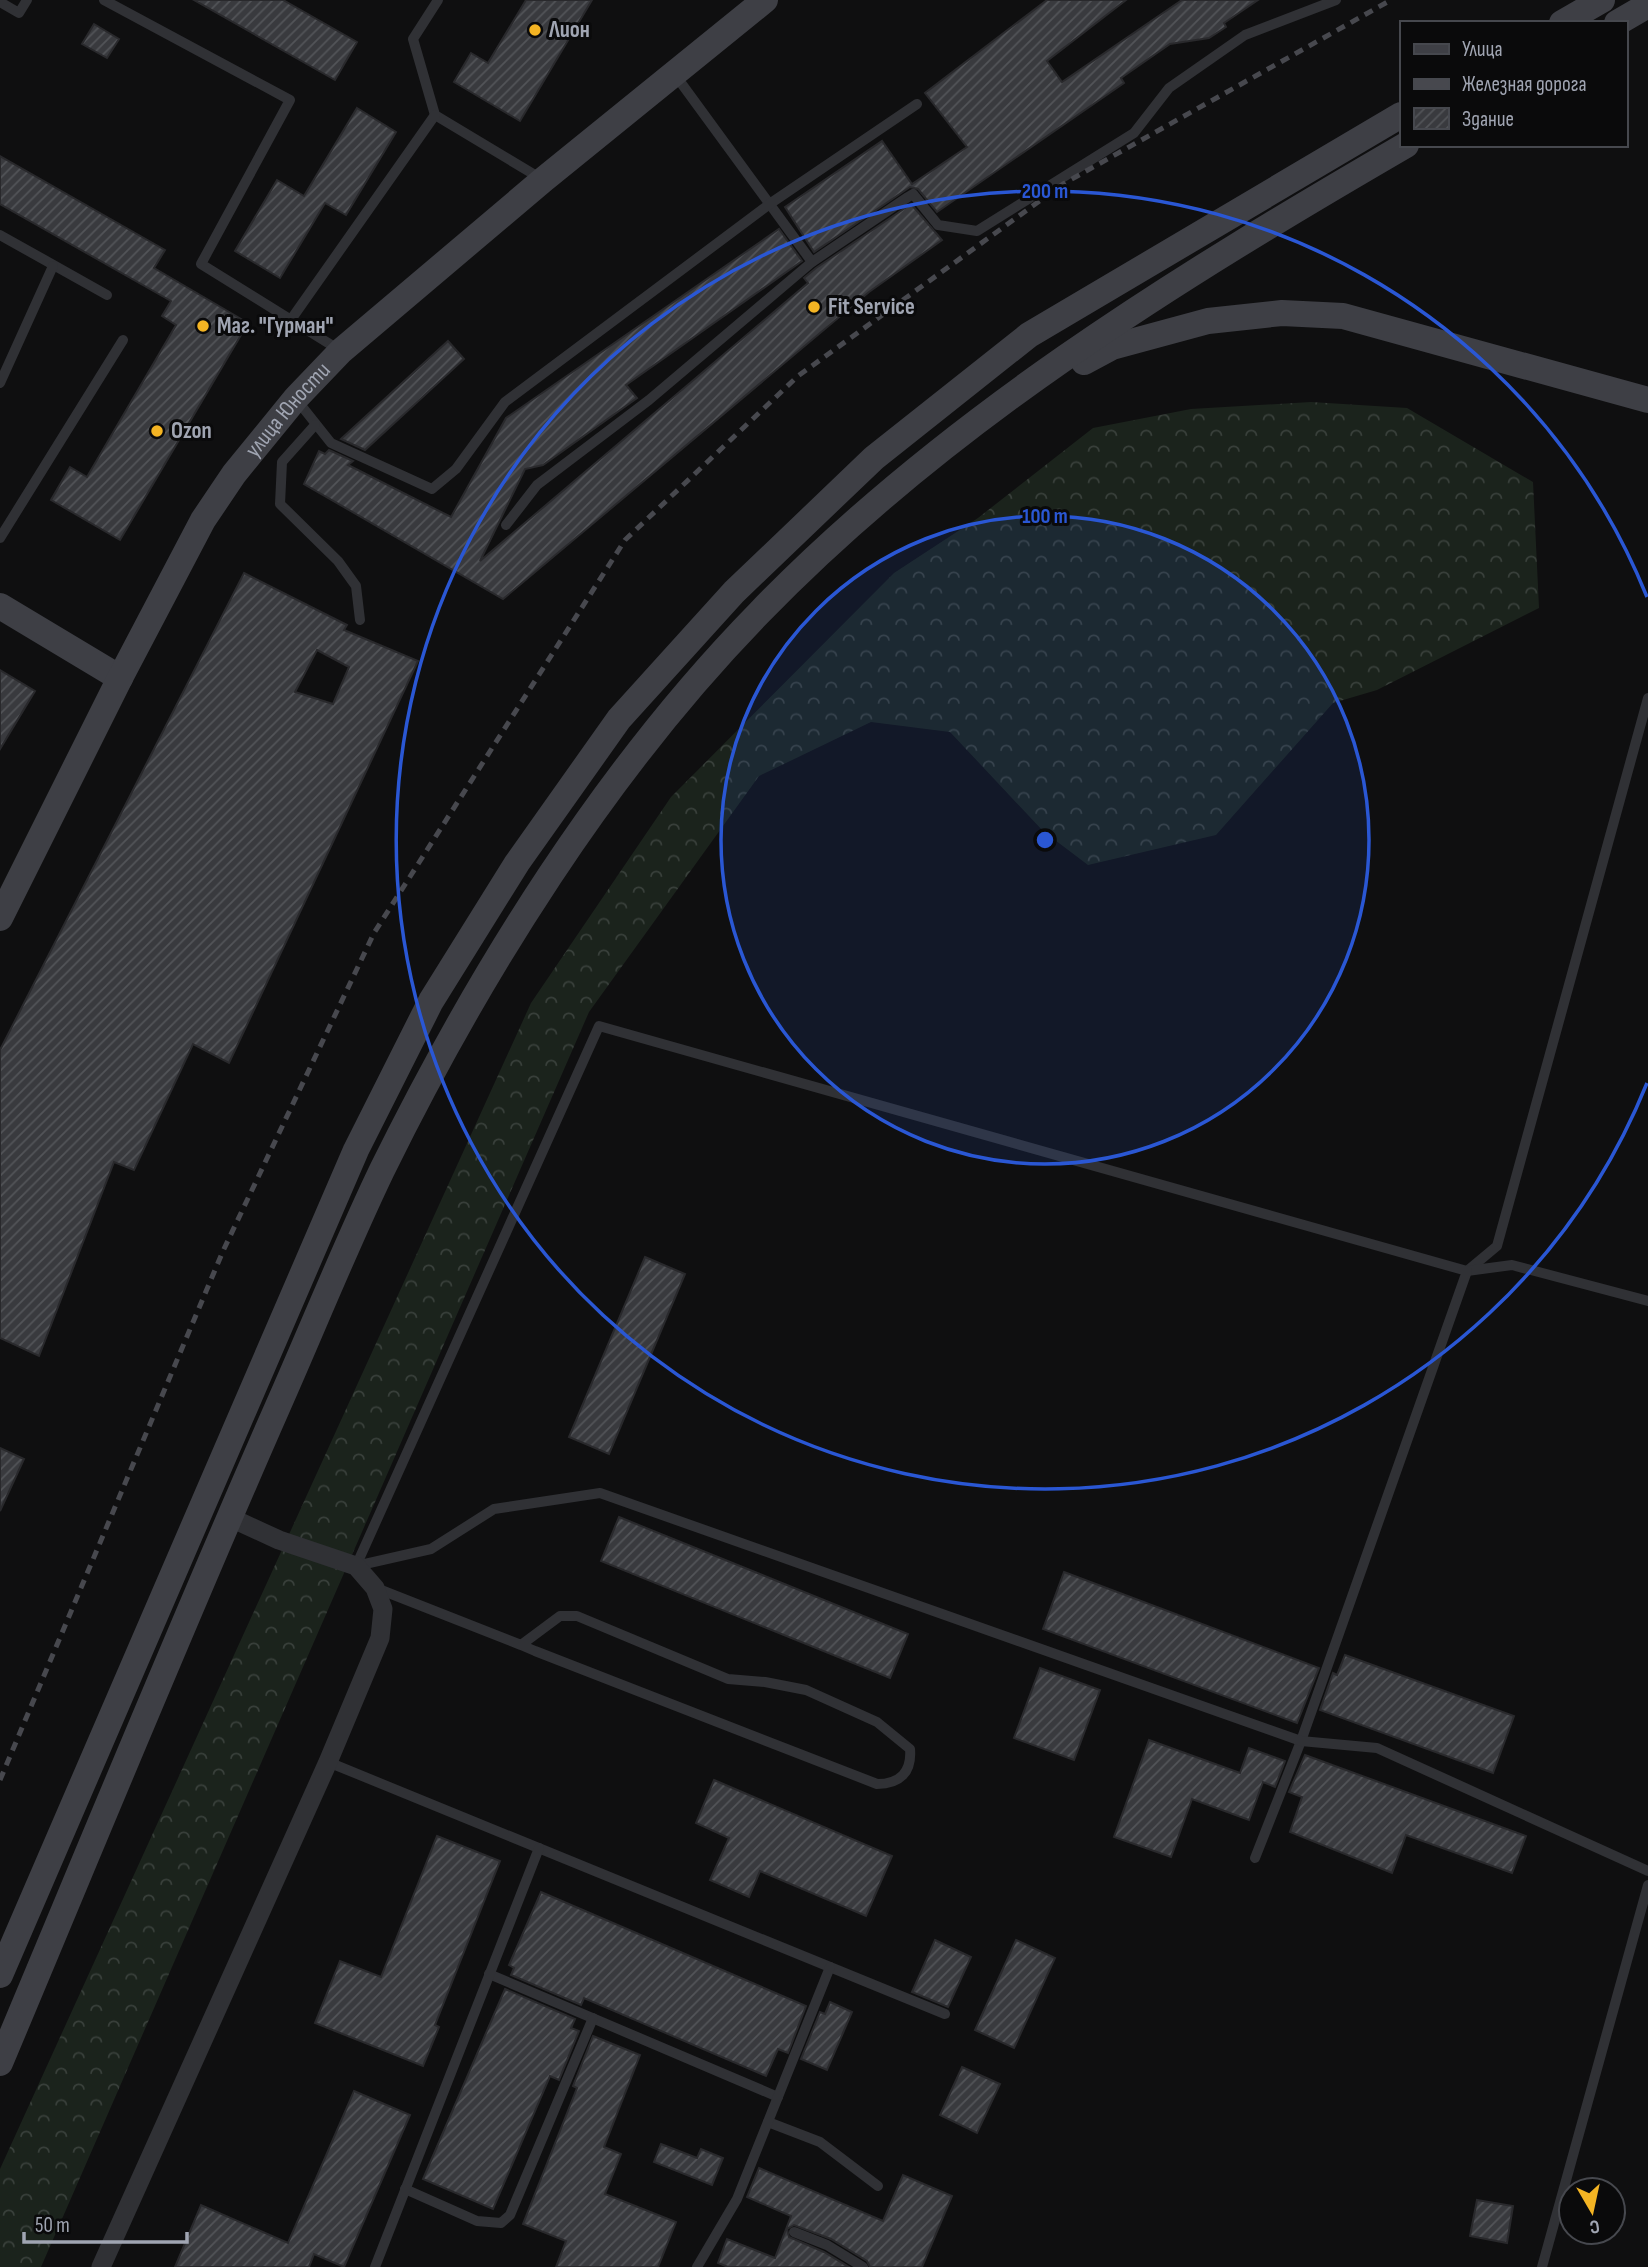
<svg xmlns="http://www.w3.org/2000/svg" width="1648" height="2267" viewBox="0 0 1648 2267" font-family="'Sofia Sans Condensed',sans-serif">
  <defs>
    <pattern id="forest-crowns" width="20" height="18" patternUnits="userSpaceOnUse" patternTransform="scale(1.75)"><rect width="20" height="18" fill="#1b231c"/><path d="M2 6a3 3 0 1 1 6 0M12 15a3 3 0 1 1 6 0" fill="none" stroke="#39403b"/></pattern>
    <pattern id="building-hatch" width="6" height="6" patternUnits="userSpaceOnUse" patternTransform="scale(1.75)"><rect width="6" height="6" fill="#393a3e"/><path d="M-1 1l2-2M0 6l6-6M5 7l2-2" fill="none" stroke="#525458"/></pattern>
  </defs>
  <rect width="100%" height="100%" fill="#0f0f10"/>
  <path fill="url(#forest-crowns)" d="M1311 402 1407 408 1533 482 1539 608 1377 690 1333 703 1216 835 1088 865 1043 831 950 732 871 722 759 776 589 1012 41 2267H0V2169L531 1003 671 797 894 573 978 518 1093 428 1191 409Z"/>
  <g fill="url(#building-hatch)" stroke="#29292c" stroke-width="2" fill-rule="evenodd">
    <path d="M194 0H283L357 42 335 80Z"/>
    <path d="M526 0H592L520 121 454 82 471 53 488 63Z"/>
    <path d="M1047 0H1126L1047 61 1062 82 1182 0H1258L1224 23 1226 27 1209 38 1170 44 1121 78 1124 83 937 212 918 189 910 187 814 252 785 207 882 141 912 184 967 147 925 93Z"/>
    <path d="M94 24 119 39 107 58 82 44Z"/>
    <path d="M357 108 396 132 346 215 325 203 280 278 235 251 277 180 304 196Z"/>
    <path d="M0 156 165 250 154 268 248 323 120 540 51 500 70 467 87 477 176 325 162 316 171 301 0 204Z"/>
    <path d="M911 204 942 240 869 292 503 599 304 484 319 451 325 454 329 450 353 461 348 465 451 517 506 418 779 229 802 261 626 385 637 398 543 465 525 469 480 561 808 283 804 278 816 268Z"/>
    <path d="M448 341 464 359 365 450 341 439Z"/>
    <path d="M244 573 347 625 344 630 418 661 229 1063 193 1044 134 1170 114 1162 39 1356 0 1338V1050ZM317 650 349 667 333 704 295 692Z"/>
    <path d="M0 670 35 691 0 749Z"/>
    <path d="M645 1257 685 1274 609 1454 569 1437Z"/>
    <path d="M0 1448 24 1459 0 1511Z"/>
    <path d="M619 1517 908 1634 890 1678 601 1561Z"/>
    <path d="M1064 1572 1319 1668 1297 1723 1043 1629Z"/>
    <path d="M1345 1655 1514 1716 1493 1773 1320 1710 1333 1673 1337 1675Z"/>
    <path d="M1040 1668 1100 1690 1074 1760 1014 1738Z"/>
    <path d="M1149 1740 1240 1773 1249 1748 1285 1761 1275 1787 1263 1782 1249 1820 1192 1799 1171 1857 1114 1837Z"/>
    <path d="M1305 1755 1526 1836 1512 1873 1406 1835 1392 1873 1290 1832 1302 1797 1289 1792Z"/>
    <path d="M714 1780 892 1856 866 1916 760 1871 749 1897 710 1880 729 1838 696 1823Z"/>
    <path d="M437 1836 500 1861 435 2025 439 2027 423 2066 315 2023 340 1961 381 1977Z"/>
    <path d="M541 1892 806 2006 788 2053 778 2049 766 2076 584 1998 581 2005 511 1975 514 1968 509 1965Z"/>
    <path d="M935 1940 971 1957 948 2007 912 1992Z"/>
    <path d="M1016 1940 1055 1958 1014 2048 975 2030Z"/>
    <path d="M505 1989 575 2019 571 2028 579 2031 559 2080 550 2076 493 2209 423 2179Z"/>
    <path d="M830 2002 852 2012 827 2070 801 2059 820 2012 825 2014Z"/>
    <path d="M593 2036 640 2055 604 2147 621 2154 605 2194 676 2222 658 2267H556L566 2241 523 2224 577 2088 573 2086Z"/>
    <path d="M962 2067 1000 2084 977 2133 940 2115Z"/>
    <path d="M354 2091 410 2115 344 2267 314 2254 309 2267H175L201 2205 288 2243Z"/>
    <path d="M661 2144 697 2158 701 2149 723 2158 712 2185 654 2162Z"/>
    <path d="M759 2168 883 2221 903 2175 952 2196 922 2267H870L867 2261 831 2239 794 2225 787 2229 789 2237 824 2252 849 2267H728L718 2263 727 2239 775 2258 791 2216 747 2197Z"/>
    <path d="M1477 2200 1513 2206 1507 2243 1470 2236Z"/>
  </g>
  <g fill="none" stroke-linecap="round" stroke-linejoin="round">
    <g stroke="#303135" stroke-width="10">
      <path d="M104 0 290 100 201 264 341 351"/>
      <path d="M438 0 413 39 435 115 540 178"/>
      <path d="M0 2 19 13 27 0"/>
      <path d="M676 76 812 262"/>
      <path d="M0 235 107 295"/>
      <path d="M290 321 435 115"/>
      <path d="M0 383 53 266"/>
      <path d="M296 399 331 443 432 489 456 469 505 402 771 203 917 104"/>
      <path d="M315 425 282 462 280 504 338 561 356 586 360 620"/>
      <path d="M506 525 537 485 649 400 812 262 908 197 913 194 938 225 977 231 1134 133 1169 88 1245 35 1336 0"/>
      <path d="M0 538 123 340"/>
      <path d="M1467 1271 1497 1246 1648 698"/>
      <path d="M1467 1271 1512 1265 1648 1301"/>
      <path d="M356 1566 599 1026 1467 1271 1301 1741 1255 1858"/>
      <path d="M356 1566 431 1549 494 1509 600 1493 1301 1741 1377 1748 1648 1871"/>
      <path d="M376 1588 521 1645 535 1651 877 1784C900 1784 912 1772 910 1749L877 1722 806 1690 765 1682 728 1679 577 1616H560L521 1645"/>
      <path d="M328 1762 945 2014"/>
      <path d="M489 1974 778 2097"/>
      <path d="M768 2122 820 2142 878 2186"/>
      <path d="M405 2189 477 2221 501 2223 510 2215 593 2018"/>
      <path d="M794 2232 827 2245 863 2267"/>
      <path d="M375 2267 539 1848"/>
      <path d="M697 2267 737 2199 830 1967"/>
      <path d="M1542 2267 1648 1885"/>
    </g>
    <path stroke="#303135" stroke-width="19" d="M101 2267 328 1762 380 1638 383 1609 375 1588 356 1566 279 1540 229 1517"/>
    <g stroke="#3e3f45" stroke-width="26">
      <path d="M1562 23 1602 0"/>
      <path d="M1617 23 1648 5"/>
      <path d="M1084 362 1112 347 1208 321 1282 313 1343 316 1648 400"/>
      <path d="M0 606 120 678"/>
      <path id="s1" d="M0 918 120 678 203 520 234 474 296 398 341 351 543 180 765 0"/>
      <path d="M0 1975 356 1150 431 1001 517 863 619 719 734 592 874 458 1029 335 1401 115"/>
      <path d="M0 2063C92 1844 182 1624 278 1406 313 1327 345 1247 382 1170 479 973 606 769 760 612 945 421 1177 278 1406 145"/>
    </g>
    <path stroke="#47484e" stroke-width="5" stroke-dasharray="9 7" stroke-linecap="butt" d="M0 1780 223 1251 374 933 625 540 798 376 1063 184 1391 0"/>
  </g>
  <circle cx="1045" cy="840" r="324" fill="#2a57d4" fill-opacity=".12"/>
  <g fill="none" stroke="#2a57d4" stroke-width="3.5">
    <circle cx="1045" cy="840" r="324"/>
    <path d="M1647 1083A649 649 0 1 1 1647 597"/>
  </g>
  <g fill="#f4b423" stroke="#0a0a0b" stroke-width="2.5">
    <circle cx="535" cy="30" r="7"/>
    <circle cx="814" cy="307" r="7"/>
    <circle cx="203" cy="326" r="7"/>
    <circle cx="157" cy="431" r="7"/>
  </g>
  <g text-anchor="middle" dominant-baseline="central" stroke-width="6" stroke-linejoin="round" paint-order="stroke">
    <g font-size="23" font-weight="bold" fill="#a0a5b2" stroke="#0a0a0b" text-anchor="start">
      <text x="549" y="30">Лион</text>
      <text x="828" y="307">Fit Service</text>
      <text x="217" y="326">Маг. "Гурман"</text>
      <text x="171" y="431">Ozon</text>
    </g>
    <g font-size="23" fill="#a0a5b2" stroke="#0a0a0b">
      <text stroke="none"><textPath href="#s1" startOffset="586">улица Юности</textPath></text>
    </g>
  </g>
  <circle cx="1045" cy="840" r="10" fill="#2a57d4" stroke="#0a0a0b" stroke-width="3.5"/>
  <g font-size="21" text-anchor="middle" font-weight="bold" fill="#2a57d4" stroke="#0a0a0b" stroke-width="6" stroke-linejoin="round" paint-order="stroke">
    <text x="1045" y="198">200 m</text>
    <text x="1045" y="523">100 m</text>
  </g>
  <rect x="1400" y="21" width="228" height="126" fill="#0a0a0b" stroke="#46484e" stroke-width="2"/>
  <rect x="1414" y="44" width="35" height="10" fill="#3e3f45" stroke="#46484e" stroke-width="2"/>
  <text x="1462" y="56" font-size="21" fill="#a0a5b2">Улица</text>
  <rect x="1414" y="79" width="35" height="10" fill="#47484e" stroke="#46484e" stroke-width="2"/>
  <text x="1462" y="91" font-size="21" fill="#a0a5b2">Железная дорога</text>
  <rect x="1414" y="108" width="35" height="21" fill="url(#building-hatch)" stroke="#46484e" stroke-width="2"/>
  <text x="1462" y="126" font-size="21" fill="#a0a5b2">Здание</text>
  <g transform="translate(1592 2211) rotate(171)"><circle r="33" fill="#0a0a0b" stroke="#46484e" stroke-width="2"/>
  <path d="M0-5L12 26L0 18L-12 26Z" fill="#f4b423"/>
  <text y="-10" font-size="19" font-weight="bold" text-anchor="middle" fill="#a0a5b2">С</text>
  </g>
  <path d="M24 2232v10h163v-10" fill="none" stroke="#a0a5b2" stroke-width="3.5"/>
  <text x="35" y="2232" font-size="21" fill="#a0a5b2" stroke="#0a0a0b" stroke-width="5" paint-order="stroke">50 m</text>
</svg>
